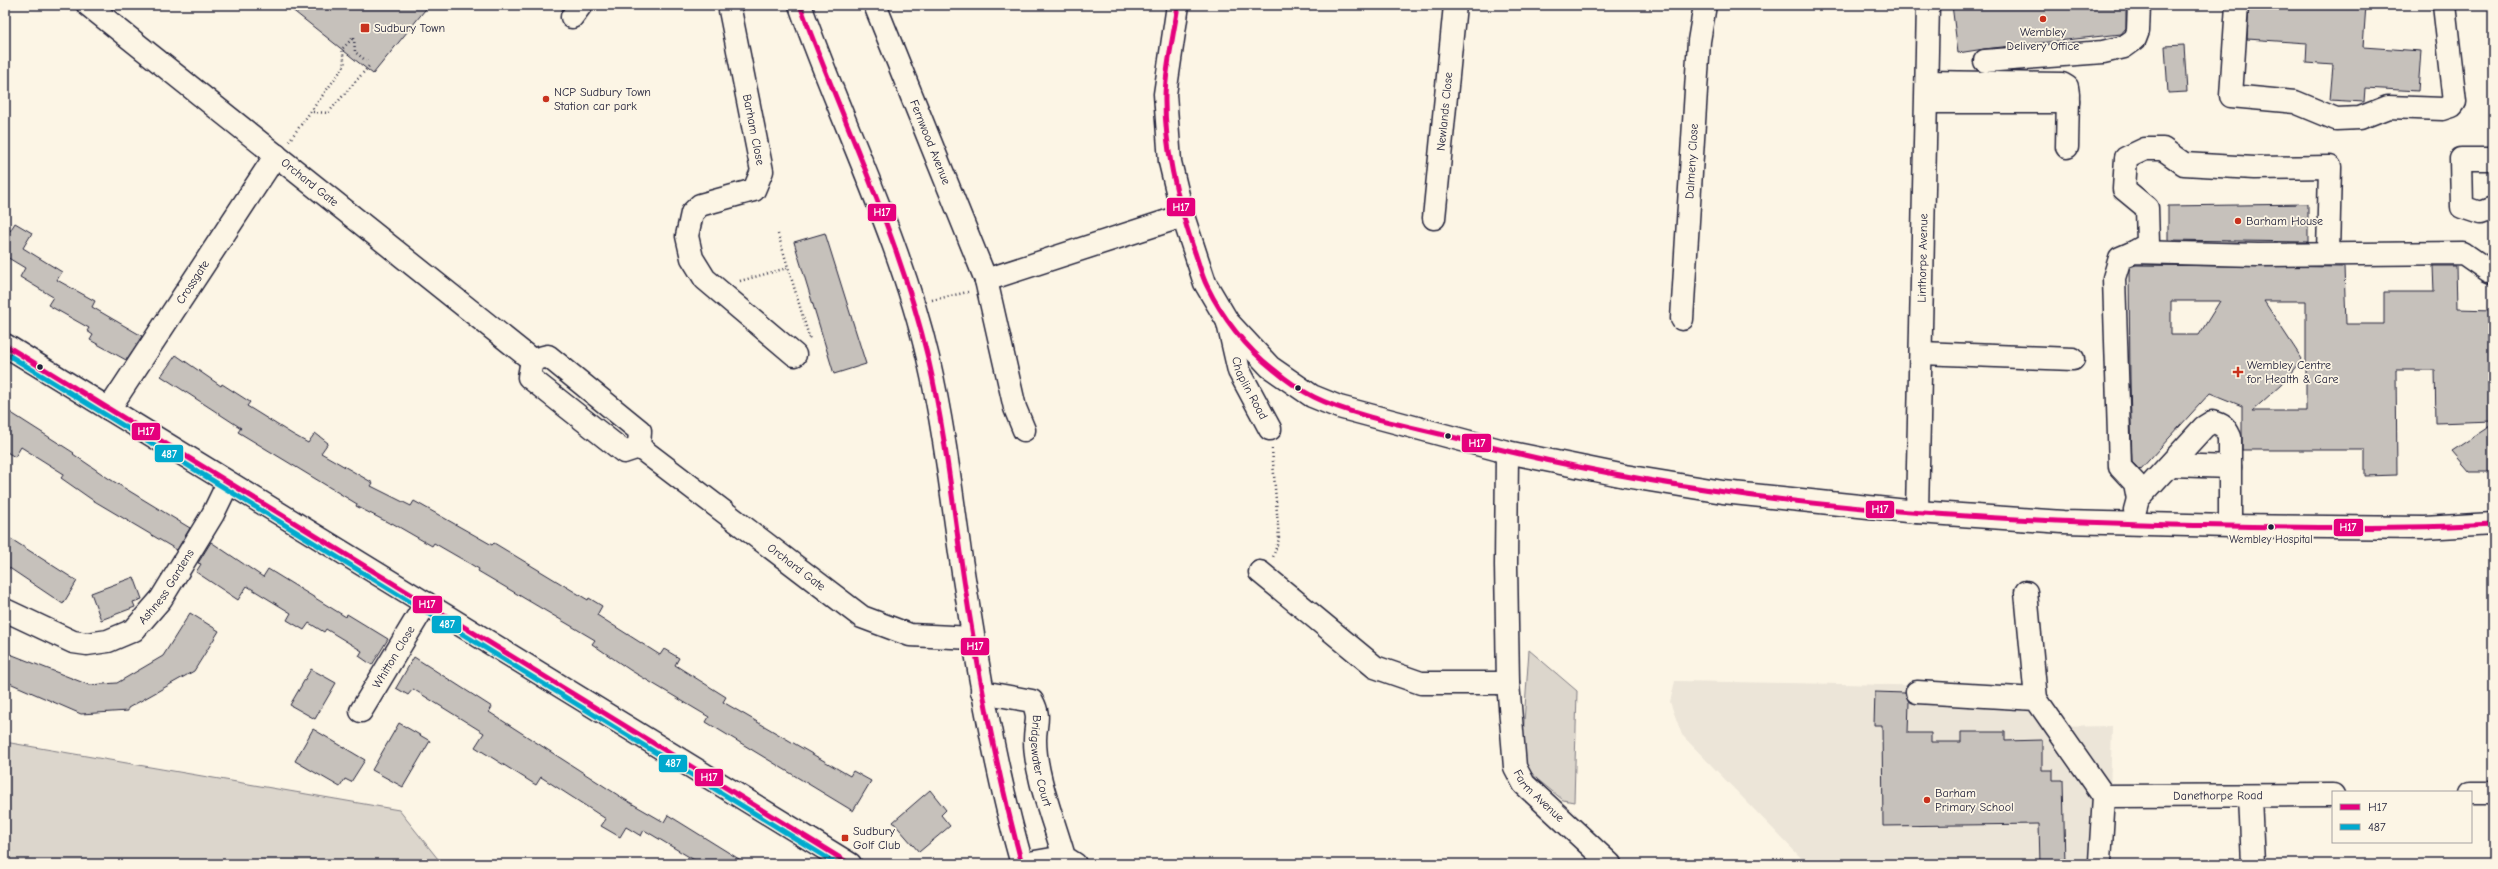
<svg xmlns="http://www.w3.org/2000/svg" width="2498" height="869" viewBox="0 0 2498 869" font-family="'Comic Neue',sans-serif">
  <rect width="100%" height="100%" fill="#fcf5e5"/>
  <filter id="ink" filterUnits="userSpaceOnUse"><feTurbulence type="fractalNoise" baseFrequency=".025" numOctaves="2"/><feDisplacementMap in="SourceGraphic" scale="8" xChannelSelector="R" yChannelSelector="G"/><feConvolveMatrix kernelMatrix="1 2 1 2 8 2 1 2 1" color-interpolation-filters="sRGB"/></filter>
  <g filter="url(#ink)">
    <path fill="#ece5d8" d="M1675 681 2047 688 2048 727 2112 726 2108 864H1807L1682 735 1670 702Z"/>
    <g fill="#dcd6cc" stroke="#7f7c84">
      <path d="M1529 650 1577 691 1574 802 1563 800 1537 779 1526 766 1522 751Z"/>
      <path d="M5 742 399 810 442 864H5Z"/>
    </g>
    <g fill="#c6c1bb" stroke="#22223b" fill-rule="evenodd">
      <path d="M286 5H429L373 74Z"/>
      <path d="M1952 5H2126V28L2121 34 1984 49 1958 53Z"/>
      <path d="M2249 5 2337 8V5H2366L2363 47 2421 51 2418 91 2365 88 2364 102 2330 100 2333 65 2306 63 2307 43 2247 39Z"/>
      <path d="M2184 45 2187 92 2168 93 2165 46Z"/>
      <path d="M2308 204V242L2168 240V206Z"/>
      <path d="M15 223 32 233 23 248 62 272 57 280 95 301 92 307 142 336 126 360 90 340 93 335 87 331 89 328 48 305 53 297 20 277 25 268 5 256V228L10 231Z"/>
      <path d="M825 233 866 364 834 374 794 242Z"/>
      <path d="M2136 265 2344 267 2346 324H2384V292H2434L2433 266H2456L2457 309 2493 310V421L2436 423 2435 370H2396L2397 475 2365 476V450H2242V406L2210 393 2140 470 2132 462 2130 379 2129 271 2130 267ZM2171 301H2220L2199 335H2171ZM2264 301H2306V411H2252L2281 385 2302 359Z"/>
      <path d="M176 355 221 386 222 384 250 402 247 406 292 434 308 443 315 433 328 443 321 453 373 483 371 486 411 506 414 501 492 545 494 543 588 600 589 598 602 606 597 615 660 655 664 649 679 658 675 665 726 697 723 702 850 776 853 771 871 781 853 811 706 722 709 717 630 670 592 644 595 640 478 571 479 569 434 543 432 546 392 523 391 524 356 506 357 504 238 432 241 428 161 376Z"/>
      <path d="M5 409 74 453 73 454 108 478 190 528 177 550 91 499 61 478 64 474 21 447 15 457 5 451Z"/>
      <path d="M2493 424V472H2470L2452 451Z"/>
      <path d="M11 539 77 581 63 604 5 565V548Z"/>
      <path d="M211 542 263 577 268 569 346 617 347 614 388 639 372 665 359 656 362 651 326 629 324 632 309 623 304 630 287 620 291 613 247 586 238 600 196 572 201 564 198 563Z"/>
      <path d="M134 577 142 599 133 602 135 607 101 620 91 593Z"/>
      <path d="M190 613 219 631 194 671 128 708V711L81 714 5 681V652L89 685 117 683 163 656Z"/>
      <path d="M414 657 492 707 489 712 624 799 664 822 668 815 747 864H701L644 830 641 836 626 827 620 837 601 826 606 819 541 777 536 785 475 747 484 733 413 689 408 695 396 688Z"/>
      <path d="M311 669 336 683 315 719 290 705Z"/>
      <path d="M1875 692 1905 693 1909 702 1908 733H1931V742H1961V732H2005V741L2042 740V770H2053V780H2063L2065 864H2040L2039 824 1883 826 1882 725H1874Z"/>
      <path d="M399 723 430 741 403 787 372 770Z"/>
      <path d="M313 729 365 760 351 782 345 779 340 787 295 761Z"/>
      <path d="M930 790 946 810 941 815 950 826 919 852 893 822Z"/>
    </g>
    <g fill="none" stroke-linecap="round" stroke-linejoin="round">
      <g stroke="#22223b" stroke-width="25">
        <g id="minor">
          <path id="s1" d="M88 5 532 360"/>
          <path id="s2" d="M729 5 762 171 754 190 700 205 692 213 687 236 692 258 705 279 795 355"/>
          <path id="s3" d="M875 5 986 280 1015 408 1024 430"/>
          <path d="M1178 5 1165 94 1170 162 1183 216 1205 283 1228 322 1270 367 1312 396 1339 407 1507 452 1625 476 1723 492 1917 512 2063 522 2230 526 2424 528 2493 524"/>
          <path d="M2237 5 2231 96 2295 102 2336 119 2360 118 2388 107 2443 109 2452 106 2455 102 2444 5"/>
          <path d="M572 17 581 5"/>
          <path d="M1985 61 2103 52 2124 47 2135 39 2138 31 2139 5"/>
          <path d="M1927 82 2062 84 2067 87 2068 94 2067 147"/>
          <path d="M1927 102H2068"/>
          <path d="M2493 159H2461L2462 207 2480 213 2493 208"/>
          <path id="s4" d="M1434 218 1455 5"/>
          <path d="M2134 252 2148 244 2147 208 2124 189 2126 158 2145 149H2163L2184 164 2254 168 2330 167 2328 254"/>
          <path d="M986 280 1183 216"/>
          <path id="s5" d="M1682 319 1699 41 1705 5"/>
          <path id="s6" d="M1228 323 1239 371 1270 429"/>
          <path d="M1921 353 2073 359"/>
          <path d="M532 360 529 377 624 452 639 447"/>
          <path d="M532 360 548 356 640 431 639 447"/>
          <path id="s7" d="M109 409 276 155"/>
          <path id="s8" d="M639 447 862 617 910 635 973 638"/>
          <path id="s9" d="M1507 452 1506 565 1508 683 1515 767 1524 784 1610 864"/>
          <path d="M2171 465 2230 467"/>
          <path d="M2138 499 2135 483 2120 467 2114 278 2120 258 2134 252 2258 255 2463 253 2489 271 2493 272"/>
          <path d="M2135 510 2138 499 2204 427 2212 422C2223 424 2226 428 2230 437V526"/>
          <path id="s10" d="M1917 512 1928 5"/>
          <path d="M1260 572 1375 667 1421 683H1508"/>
          <path d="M2026 592 2036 699"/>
          <path id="s11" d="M5 610 73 642 87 644 108 641 134 630 161 599 213 514 228 483"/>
          <path id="s12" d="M982 692 1032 701C1041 717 1035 723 1035 740 1035 776 1054 821 1064 857L1075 864"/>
          <path d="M1917 692 2036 699 2104 796 2100 861"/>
          <path id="s13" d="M361 711 426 603"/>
          <path d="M2471 793H2493"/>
          <path id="s14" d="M2104 796 2333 795"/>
          <path d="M2250 796 2253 864"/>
          <path d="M1023 864 1064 857"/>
        </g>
      </g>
      <g stroke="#22223b" stroke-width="25">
        <g id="major">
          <path d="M800 5C841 122 900 238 928 358 943 422 951 488 960 553 976 657 993 762 1022 864"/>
          <path d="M5 345 850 864"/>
        </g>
      </g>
      <g stroke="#22223b" stroke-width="2.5" stroke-dasharray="1 3" stroke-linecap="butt">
        <path d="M354 38 355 52 369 63"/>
        <path d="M313 112 328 113 369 66"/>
        <path d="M289 141 345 65 342 49 354 37"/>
        <path d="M778 234 810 340"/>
        <path d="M740 281 787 268"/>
        <path d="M932 300 968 292"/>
        <path d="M1272 449 1279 539 1273 557"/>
      </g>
      <use href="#minor" stroke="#fcf5e5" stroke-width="22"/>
      <use href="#major" stroke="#fcf5e5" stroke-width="22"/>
      <g stroke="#fcf5e5" stroke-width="8">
        <g id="bus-1">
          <path d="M800 5C843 122 899 236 928 358 943 422 951 488 960 553 975 657 994 762 1022 864"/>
          <path d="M1178 5C1174 34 1166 65 1165 95 1164 147 1177 198 1193 247 1198 260 1201 274 1207 286 1222 317 1246 348 1273 369 1285 379 1300 390 1314 397 1352 416 1413 427 1456 438 1688 501 1932 519 2172 525 2279 527 2386 530 2493 524"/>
          <path d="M5 345 850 864"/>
        </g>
      </g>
      <g stroke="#fcf5e5" stroke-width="8">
        <path id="bus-2" d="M5 353 837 864"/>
      </g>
      <use href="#bus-1" stroke="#e5007d" stroke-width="5"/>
      <use href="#bus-2" stroke="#00a9ce" stroke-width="5"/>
    </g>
  </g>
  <g fill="#c8321e" stroke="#fcf5e5" stroke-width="1.5">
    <circle cx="2043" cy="19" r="4"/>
    <rect x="360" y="23" width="10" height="10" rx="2"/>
    <circle cx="546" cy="99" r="4"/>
    <circle cx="2238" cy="221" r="4"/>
    <path d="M2236 366h4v4h4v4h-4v4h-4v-4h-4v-4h4z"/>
    <circle cx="1927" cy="800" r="4"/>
    <rect x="841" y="834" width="8" height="8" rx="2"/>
  </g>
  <g fill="#22223b" stroke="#fcf5e5" stroke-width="1.5">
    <circle cx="40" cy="367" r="3.5"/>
    <circle cx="1298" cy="388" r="3.5"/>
    <circle cx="1448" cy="436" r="3.5"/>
    <circle cx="2271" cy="527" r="3.5"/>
  </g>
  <g text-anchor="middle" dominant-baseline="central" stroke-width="3.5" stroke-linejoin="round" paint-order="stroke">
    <g font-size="11" fill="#22223b" stroke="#fcf5e5">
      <text x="2271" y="539">Wembley Hospital</text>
    </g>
    <g font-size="12" fill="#22223b" stroke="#fcf5e5" text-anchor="start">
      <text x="374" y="28">Sudbury Town</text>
      <text x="2043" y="32" text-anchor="middle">Wembley<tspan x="2043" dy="14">Delivery Office</tspan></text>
      <text x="554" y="92">NCP Sudbury Town<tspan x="554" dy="14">Station car park</tspan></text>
      <text x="2246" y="221">Barham House</text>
      <text x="2247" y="365">Wembley Centre<tspan x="2247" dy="14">for Health &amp; Care</tspan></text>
      <text x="1935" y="793">Barham<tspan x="1935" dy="14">Primary School</tspan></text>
      <text x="853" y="831">Sudbury<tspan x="853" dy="14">Golf Club</tspan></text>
    </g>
    <g font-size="12" fill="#22223b" stroke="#fcf5e5">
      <text stroke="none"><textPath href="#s4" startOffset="107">Newlands Close</textPath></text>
      <text stroke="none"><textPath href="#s2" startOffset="127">Barham Close</textPath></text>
      <text stroke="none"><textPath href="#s3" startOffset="148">Fernwood Avenue</textPath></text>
      <text stroke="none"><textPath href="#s5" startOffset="158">Dalmeny Close</textPath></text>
      <text stroke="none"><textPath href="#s1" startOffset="284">Orchard Gate</textPath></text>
      <text stroke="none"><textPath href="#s10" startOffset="254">Linthorpe Avenue</textPath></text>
      <text stroke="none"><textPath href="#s7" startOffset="152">Crossgate</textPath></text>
      <text stroke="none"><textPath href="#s6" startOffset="69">Chaplin Road</textPath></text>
      <text stroke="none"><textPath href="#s8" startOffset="198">Orchard Gate</textPath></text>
      <text stroke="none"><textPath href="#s11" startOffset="193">Ashness Gardens</textPath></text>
      <text stroke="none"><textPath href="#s13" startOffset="63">Whitton Close</textPath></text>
      <text stroke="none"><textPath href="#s12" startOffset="112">Bridgewater Court</textPath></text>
      <text stroke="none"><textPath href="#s9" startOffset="353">Farm Avenue</textPath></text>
      <text stroke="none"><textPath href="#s14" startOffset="114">Danethorpe Road</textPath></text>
    </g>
  </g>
  <g stroke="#fcf5e5" stroke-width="1.5">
    <rect x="1166" y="197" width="30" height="20" rx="4" fill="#e5007d"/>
    <rect x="867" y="203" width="30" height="19" rx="4" fill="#e5007d"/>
    <rect x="131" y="422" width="30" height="19" rx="4" fill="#e5007d"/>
    <rect x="1461" y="433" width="31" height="20" rx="4" fill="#e5007d"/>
    <rect x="154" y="444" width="30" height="19" rx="4" fill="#00a9ce"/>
    <rect x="1865" y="500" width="30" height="19" rx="4" fill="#e5007d"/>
    <rect x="2333" y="518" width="31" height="19" rx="4" fill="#e5007d"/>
    <rect x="412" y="595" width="31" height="19" rx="4" fill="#e5007d"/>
    <rect x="431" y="615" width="31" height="19" rx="4" fill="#00a9ce"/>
    <rect x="960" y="637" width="30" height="19" rx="4" fill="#e5007d"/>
    <rect x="658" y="754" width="30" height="19" rx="4" fill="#00a9ce"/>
    <rect x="694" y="768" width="30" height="19" rx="4" fill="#e5007d"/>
  </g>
  <g font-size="11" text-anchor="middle" font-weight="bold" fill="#fff">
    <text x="1181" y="211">H17</text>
    <text x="882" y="216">H17</text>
    <text x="146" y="435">H17</text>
    <text x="1477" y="447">H17</text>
    <text x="169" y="458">487</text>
    <text x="1880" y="513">H17</text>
    <text x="2348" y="531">H17</text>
    <text x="427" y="608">H17</text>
    <text x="447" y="628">487</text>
    <text x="975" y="650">H17</text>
    <text x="673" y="767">487</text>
    <text x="709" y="781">H17</text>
  </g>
  <rect width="2498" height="869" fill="none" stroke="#fcf5e5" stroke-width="20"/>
  <rect x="10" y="10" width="2478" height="849" fill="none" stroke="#22223b" stroke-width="1.5" filter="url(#ink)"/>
  <rect x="2332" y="791" width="140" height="52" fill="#fcf5e5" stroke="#a5a1a1"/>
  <rect x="2340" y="804" width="20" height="6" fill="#e5007d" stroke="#a5a1a1"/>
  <text x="2368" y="811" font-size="12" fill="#22223b">H17</text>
  <rect x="2340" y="824" width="20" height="6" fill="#00a9ce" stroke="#a5a1a1"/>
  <text x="2368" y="831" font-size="12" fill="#22223b">487</text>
</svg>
